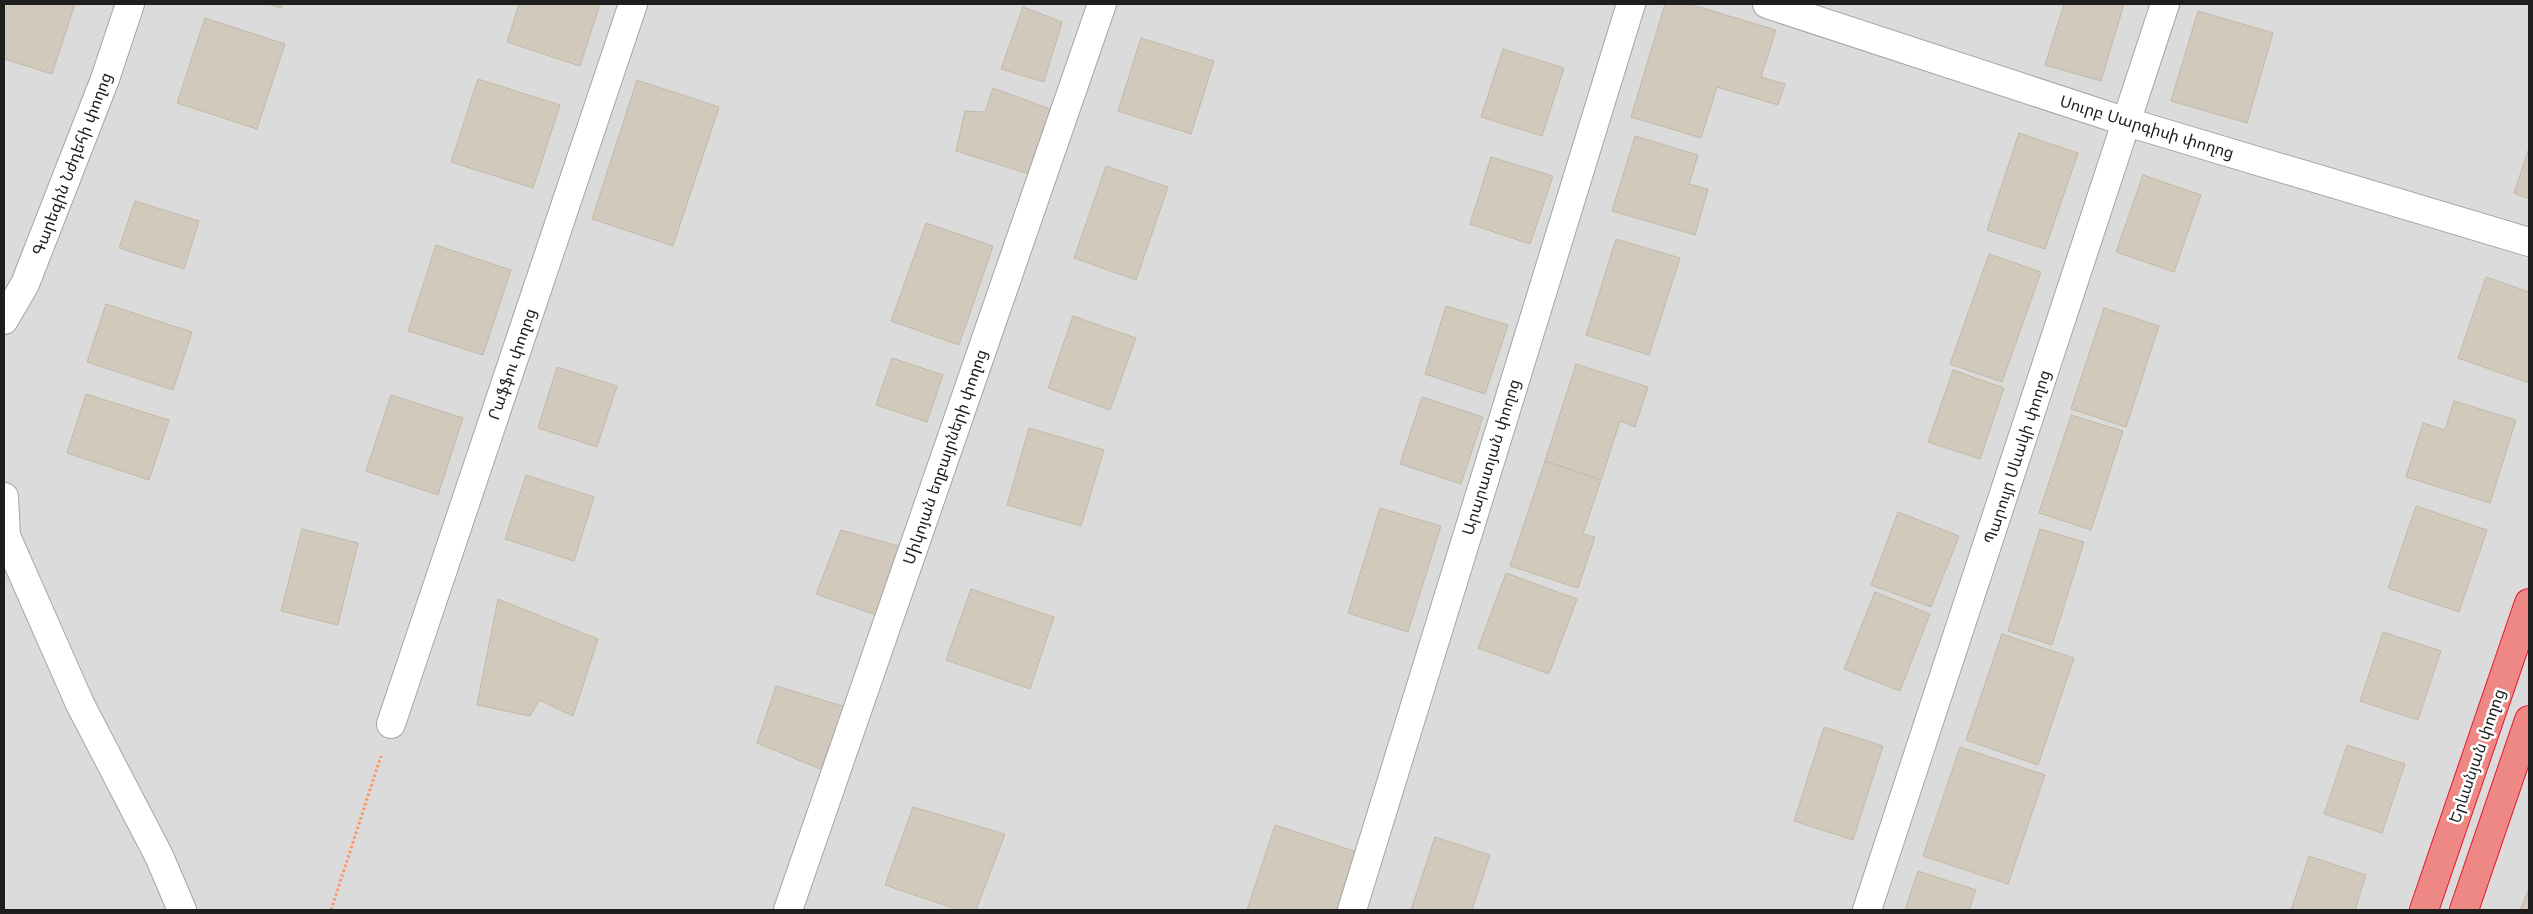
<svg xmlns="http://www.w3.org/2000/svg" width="2533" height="914" viewBox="0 0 2533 914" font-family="'Fira Sans','Noto Sans Armenian',sans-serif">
  <rect width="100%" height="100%" fill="#f0efe3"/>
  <rect fill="#dcdbdb" x="4" y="4" width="2525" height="906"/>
  <g fill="#d0c9bc" stroke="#c3b8a5">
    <path d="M4 4H75L52 74 4 59Z"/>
    <path d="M268 4H282L281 8Z"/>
    <path d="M519 4H600L580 66 507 42Z"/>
    <path d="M1665 4H1689L1776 30 1761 77 1785 84 1778 105 1717 87 1701 138 1631 117Z"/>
    <path d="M2064 4H2124L2101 81 2045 65Z"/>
    <path d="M1023 7 1062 22 1044 82 1001 69Z"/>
    <path d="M2198 11 2273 33 2247 123 2171 101Z"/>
    <path d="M205 18 285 44 257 129 177 103Z"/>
    <path d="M1141 38 1214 61 1191 134 1118 111Z"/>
    <path d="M1503 49 1564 68 1542 136 1481 117Z"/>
    <path d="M478 79 560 105 533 188 451 162Z"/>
    <path d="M637 80 719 107 673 246 592 219Z"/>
    <path d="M993 88 1053 110 1029 174 956 151 965 111 985 112Z"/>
    <path d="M2019 133 2078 153 2045 249 1987 230Z"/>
    <path d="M1635 136 1698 155 1689 184 1708 189 1695 235 1612 211Z"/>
    <path d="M2529 148V199L2514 193Z"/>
    <path d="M1491 157 1553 176 1530 244 1470 224Z"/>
    <path d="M1106 166 1168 187 1136 280 1074 258Z"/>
    <path d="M2143 175 2201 195 2174 272 2116 252Z"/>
    <path d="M135 201 199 221 184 269 119 248Z"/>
    <path d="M926 223 993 246 959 345 891 321Z"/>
    <path d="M1616 239 1680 258 1649 355 1586 335Z"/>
    <path d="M436 245 511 270 483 355 408 331Z"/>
    <path d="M1989 254 2041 272 2002 382 1950 364Z"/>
    <path d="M2486 277 2529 292V383L2458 358Z"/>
    <path d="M106 304 192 332 173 390 87 362Z"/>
    <path d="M1446 306 1508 325 1485 394 1425 374Z"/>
    <path d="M2104 308 2159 326 2126 427 2071 409Z"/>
    <path d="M1073 316 1136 338 1110 410 1048 388Z"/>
    <path d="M892 358 943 375 927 422 876 405Z"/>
    <path d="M1576 364 1648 387 1635 427 1620 421 1601 480 1545 461Z"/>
    <path d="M557 367 617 386 597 447 538 428Z"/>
    <path d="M1953 370 2004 388 1980 459 1928 442Z"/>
    <path d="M86 394 169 420 149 480 67 453Z"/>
    <path d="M391 395 463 418 438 495 366 471Z"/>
    <path d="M1422 397 1483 417 1461 484 1400 464Z"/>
    <path d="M2454 401 2516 420 2490 503 2406 477 2423 423 2445 430Z"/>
    <path d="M2071 415 2123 431 2091 530 2039 513Z"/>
    <path d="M1029 428 1104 450 1081 526 1007 505Z"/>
    <path d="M1545 461 1601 480 1583 534 1595 537 1578 588 1510 566Z"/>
    <path d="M526 475 594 497 574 561 505 539Z"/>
    <path d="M2416 506 2487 530 2459 612 2388 588Z"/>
    <path d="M1380 508 1441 526 1408 632 1348 613Z"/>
    <path d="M1898 512 1959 536 1931 607 1871 585Z"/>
    <path d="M302 529 358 543 338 625 281 611Z"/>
    <path d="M2040 529 2084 542 2052 645 2008 631Z"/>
    <path d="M841 530 902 547 876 615 816 594Z"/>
    <path d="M1506 573 1577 599 1549 674 1478 648Z"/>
    <path d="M971 589 1054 617 1030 689 946 660Z"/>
    <path d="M1875 592 1930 614 1900 691 1844 669Z"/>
    <path d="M498 599 598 639 573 716 539 700 530 716 477 705Z"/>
    <path d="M2383 632 2441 651 2418 720 2360 701Z"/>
    <path d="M2002 634 2074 658 2038 765 1966 740Z"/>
    <path d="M776 686 846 707 820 769 757 743Z"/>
    <path d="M1824 727 1883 746 1853 840 1794 821Z"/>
    <path d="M2347 745 2405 764 2382 833 2324 814Z"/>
    <path d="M1960 747 2045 775 2008 884 1923 856Z"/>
    <path d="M913 807 1005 834 976 910H959L885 885Z"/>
    <path d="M1275 825 1357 852 1339 910H1247Z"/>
    <path d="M1435 837 1490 855 1472 910H1411Z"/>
    <path d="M2309 856 2366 875 2355 910H2291Z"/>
    <path d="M1918 871 1976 890 1969 910H1905Z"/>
    <path d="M2529 889V910H2520Z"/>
  </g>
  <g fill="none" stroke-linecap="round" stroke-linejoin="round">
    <g stroke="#a5a5a5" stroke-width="30">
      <g id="minor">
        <path d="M1767 4 2127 122 2529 242"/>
        <path d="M4 320 25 284 105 79 130 4"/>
        <path d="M4 497 6 536 80 704 159 856 182 910"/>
        <path d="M391 724 633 4"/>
        <path d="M788 910 1102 4"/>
        <path d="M1352 910 1631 4"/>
        <path d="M1867 910 2165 4"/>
      </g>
    </g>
    <g stroke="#e81731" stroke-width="30">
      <g id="highway">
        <path d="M2424 910 2529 603"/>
        <path d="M2464 910 2529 720"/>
      </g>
    </g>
    <path stroke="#ff9665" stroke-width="3" stroke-dasharray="2.5 2.5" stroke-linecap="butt" d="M331 910 381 756"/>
    <use href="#minor" stroke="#fff" stroke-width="28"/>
    <use href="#highway" stroke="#ed8885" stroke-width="28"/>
  </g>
  <g text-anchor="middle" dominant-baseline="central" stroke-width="5" stroke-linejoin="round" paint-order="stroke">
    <g font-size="16" fill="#1e1e1e" stroke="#fff">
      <text transform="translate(2147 127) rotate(17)">Սուրբ Սարգիսի փողոց</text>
      <text transform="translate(72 164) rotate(-69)">Գարեգին Նժդեհի փողոց</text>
      <text transform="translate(512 364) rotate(-71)">Րաֆֆու փողոց</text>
      <text transform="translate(945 457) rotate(-71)">Միկոյան եղբայրների փողոց</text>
      <text transform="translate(1491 457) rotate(-73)">Արարատյան փողոց</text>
      <text transform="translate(2017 457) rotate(-72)">Պարույր Սևակի փողոց</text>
      <text transform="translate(2477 756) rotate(-71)">Երևանյան փողոց</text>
    </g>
  </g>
  <rect width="2533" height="914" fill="none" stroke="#1e1e1e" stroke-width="10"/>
</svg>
